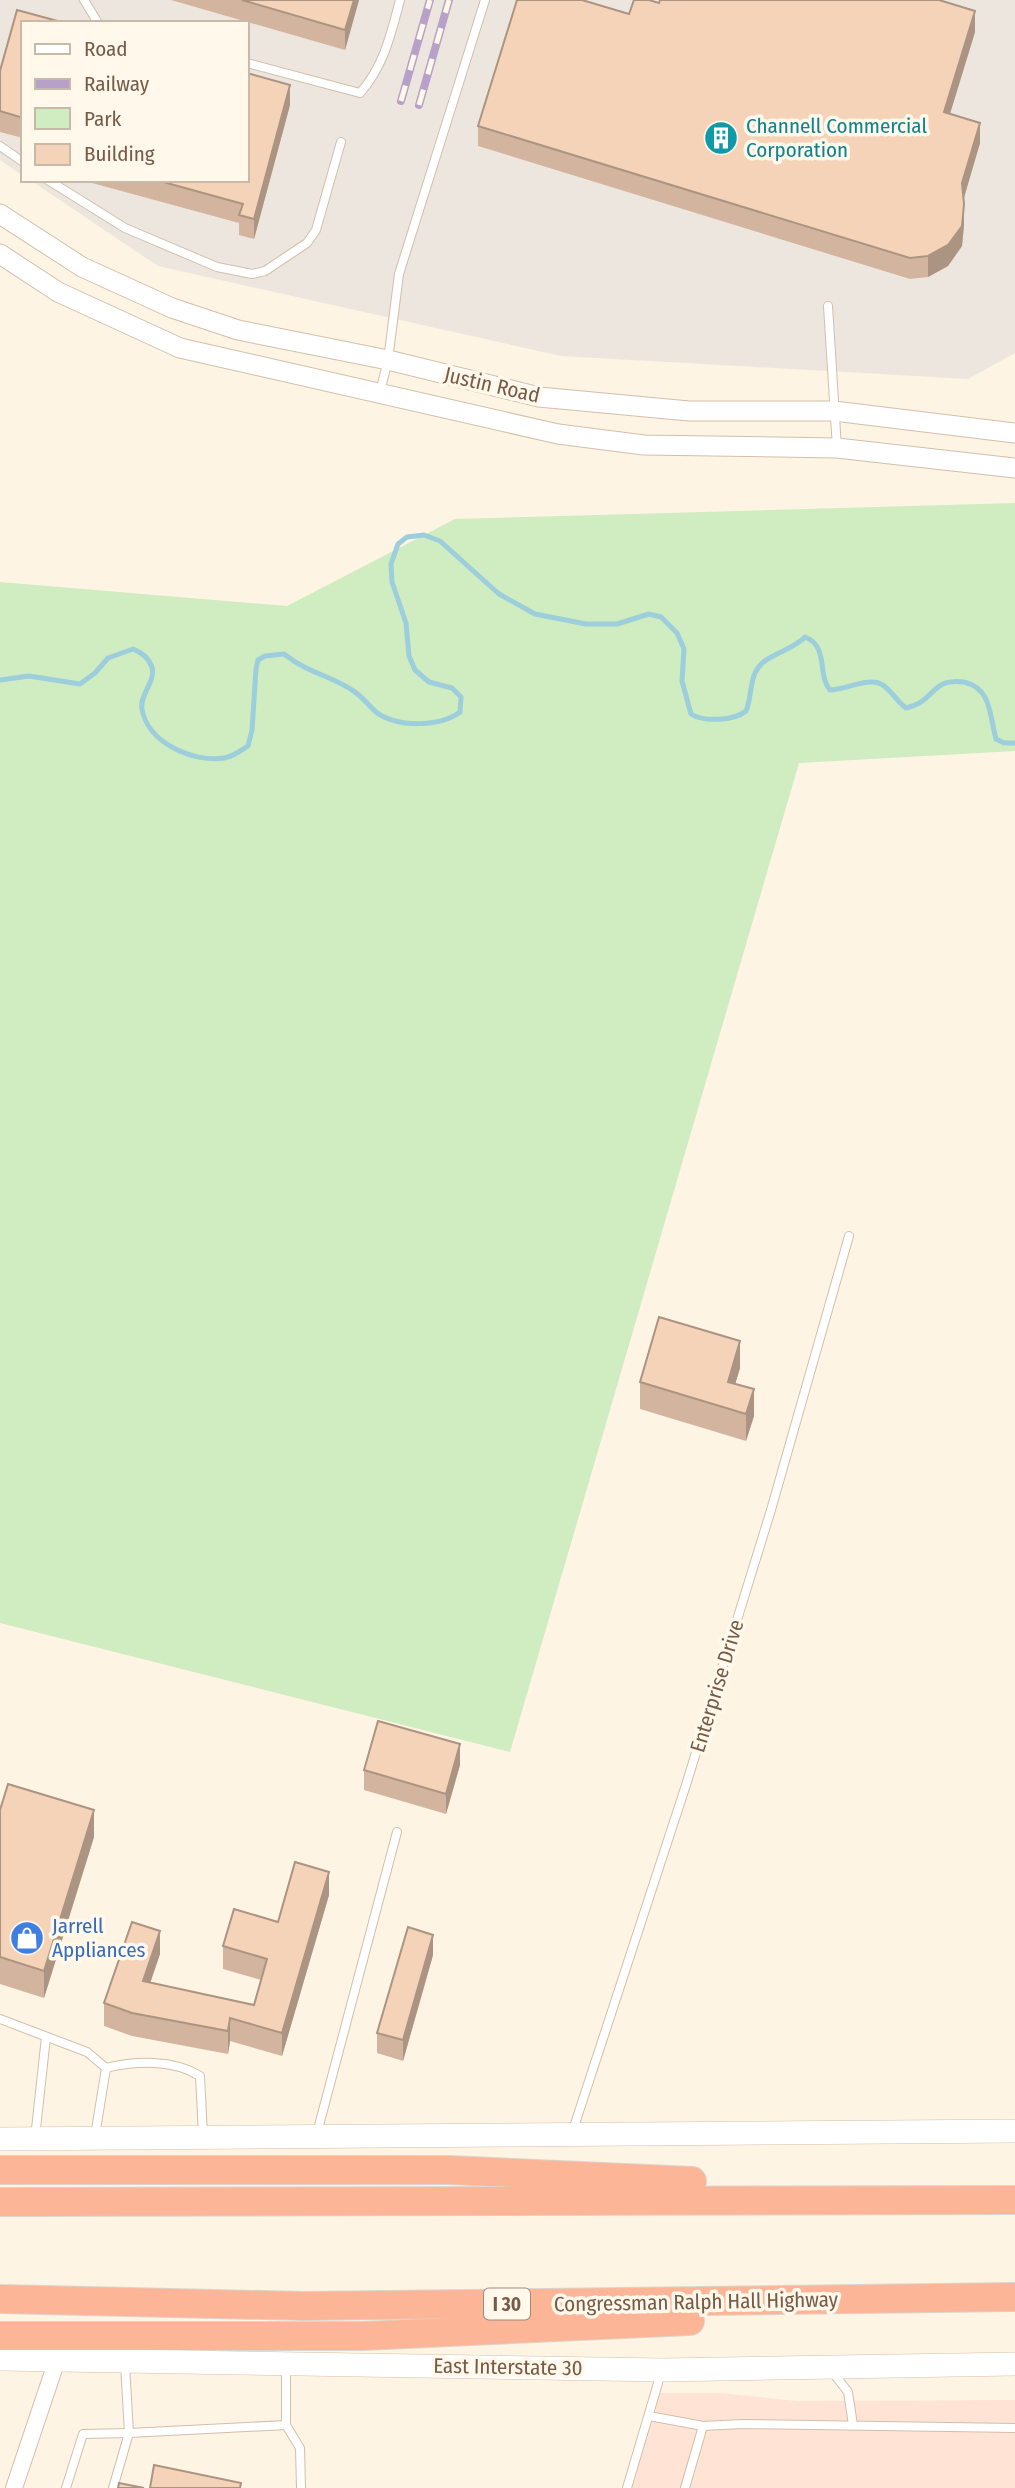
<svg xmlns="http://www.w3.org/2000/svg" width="1015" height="2488" viewBox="0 0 1015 2488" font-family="'Fira Sans Condensed',sans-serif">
  <rect width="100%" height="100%" fill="#fef4e3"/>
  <path fill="#ffe4d6" d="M658 2393H721L797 2401 1015 2400V2488H630Z"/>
  <path fill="#ede6de" d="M0 0H1015V353L968 379 561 356 158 266 30 180H247V23H23V176L0 160Z"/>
  <path fill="#d0ecc1" d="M1015 503V751L799 763 510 1752 0 1623V582L287 606 455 519Z"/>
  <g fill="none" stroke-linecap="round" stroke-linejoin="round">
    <path stroke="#9ccedb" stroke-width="5" d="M0 680 29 676 80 684 95 673 108 658 133 649C142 653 148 657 152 667 156 682 139 695 142 709 147 742 193 763 224 758 233 757 240 751 248 746L252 730 256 669 258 660 265 656 284 654C308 673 329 675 352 690 361 695 368 705 376 712 397 728 440 727 460 712L461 697 452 688 429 682 415 670 409 656 406 623 392 582 391 564 398 544 407 537 424 535 440 541 499 594 535 614 586 624H617L649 614 661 617 677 633 684 649 682 681 691 714C703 722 734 721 746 711 751 699 750 684 755 673 763 654 791 652 805 637 829 646 817 675 830 690 845 690 868 677 881 684 891 689 896 701 906 708 922 705 926 697 938 687 945 681 955 681 964 682 992 689 989 714 996 739L1004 743H1015"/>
    <g stroke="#d2bfab" stroke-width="10">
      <g id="service">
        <path d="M84 0 98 23"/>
        <path d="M247 63 360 93C384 66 391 34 400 0"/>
        <path d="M0 146 23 162"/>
        <path d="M48 180 125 228 217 267 252 274 265 271 307 243 316 230 341 142"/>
        <path d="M828 306 837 448"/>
        <path d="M380 392 388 360 399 274 485 0"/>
        <path d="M0 2019 87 2052 106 2068 95 2136"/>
        <path d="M106 2068C135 2061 173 2059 200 2076L203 2135"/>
        <path d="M317 2133 397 1832"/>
        <path d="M572 2133 686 1785 771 1510 849 1236"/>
        <path d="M35 2138 46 2037"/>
        <path d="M125 2364 129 2433 286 2425V2365"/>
        <path d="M831 2370 848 2392 853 2425"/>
        <path d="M649 2416 703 2426 743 2424 1015 2428"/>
        <path d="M286 2425 300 2448 301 2488"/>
        <path d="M66 2488 83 2434 129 2433 113 2488"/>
        <path d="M627 2488 661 2373"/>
        <path d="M685 2488 703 2426"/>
      </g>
    </g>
    <g stroke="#d2bfab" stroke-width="18">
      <path id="minor" d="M14 2488 57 2360"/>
    </g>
    <g stroke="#d2bfab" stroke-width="21">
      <g id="tertiary">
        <path d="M0 214 82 267 172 308 238 330 388 360 539 397 689 411H834L1015 433"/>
        <path d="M0 254 58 292 180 348 558 434 644 445 837 448 1015 468"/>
      </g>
    </g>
    <g stroke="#d5bea9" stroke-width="24">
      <g id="secondary">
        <path d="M0 2139 1015 2131"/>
        <path d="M0 2359 662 2370 1015 2364"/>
      </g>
    </g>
    <g stroke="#dcd4cf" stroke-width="30">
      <g id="motorway">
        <path d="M0 2170H449L692 2181"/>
        <path d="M0 2202 1015 2200"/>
        <path d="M0 2299 304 2306 1015 2297"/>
        <path d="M0 2336H363L690 2321"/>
      </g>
    </g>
    <use href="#service" stroke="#fff" stroke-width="8"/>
    <use href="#minor" stroke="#fff" stroke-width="16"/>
    <use href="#tertiary" stroke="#fff" stroke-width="19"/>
    <use href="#secondary" stroke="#fff" stroke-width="23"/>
    <use href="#motorway" stroke="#fcb596" stroke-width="28"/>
    <g stroke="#b8a1c8" stroke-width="8">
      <g id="rail">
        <path d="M401 101 430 0"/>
        <path d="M419 105 449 0"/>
      </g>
    </g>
    <use href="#rail" stroke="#fff8eb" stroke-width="5" stroke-dasharray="16" stroke-linecap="butt"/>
  </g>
  <g fill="#d3b59f">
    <path d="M171 0H359L345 50Z"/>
    <path d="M944 2 975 32 950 114 980 143 964 198V225L962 246 948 266 928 277 910 279 478 146V126L629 14Z"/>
    <path d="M23 23V138L0 132V71Z"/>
    <path d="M290 105 254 239 239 235V223L81 180H247Z"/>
    <path d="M740 1368 735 1384 754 1416 746 1441 640 1409V1382Z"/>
    <path d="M460 1765 446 1814 364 1790V1770Z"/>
    <path d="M0 1810 94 1837 44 1998 0 1984Z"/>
    <path d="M329 1895 282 2056 230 2041 228 2054 132 2036 104 2026V2003L160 1954 150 1983 254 2005 261 1980 223 1969V1946L278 1922Z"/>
    <path d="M433 1955 403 2061 377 2053V2033Z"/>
  </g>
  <g fill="#ac9482">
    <path d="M354 0H359L345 50V30Z"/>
    <path d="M975 11V32L944 133V112Z"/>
    <path d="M290 85V105L254 239V219Z"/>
    <path d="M980 123V143L962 204V183Z"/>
    <path d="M964 204V225L962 246 948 266 928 277V256Z"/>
    <path d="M740 1341V1368L728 1408V1382Z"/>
    <path d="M754 1389V1416L746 1441V1414Z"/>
    <path d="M460 1744V1765L446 1814V1794Z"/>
    <path d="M94 1810V1837L44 1998V1971Z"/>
    <path d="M329 1872V1895L282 2056V2033Z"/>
    <path d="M160 1931V1954L143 2004V1981Z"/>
    <path d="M433 1935V1955L403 2061V2040Z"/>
    <path d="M230 2018V2041L228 2054V2031Z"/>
  </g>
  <g fill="#f5d3b9" stroke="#ac9482" stroke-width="2">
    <path d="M242 0H354L345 30Z"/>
    <path d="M517 0H582L629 14 634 0H649L659 3 660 0H939L975 11 944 112 980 123 962 183 964 204 962 226 948 245 928 256 910 258 478 126Z"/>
    <path d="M17 10 65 23H23V118L0 111V71Z"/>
    <path d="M247 73 290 85 254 219 239 215 243 204 156 180H247Z"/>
    <path d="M659 1317 740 1341 728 1382 754 1389 746 1414 640 1382Z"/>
    <path d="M378 1721 460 1744 446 1794 364 1770Z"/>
    <path d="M8 1784 94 1810 44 1971 0 1957V1810Z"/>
    <path d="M295 1862 329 1872 282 2033 230 2018 228 2031 132 2013 104 2003 132 1922 160 1931 143 1981 254 2005 267 1959 223 1946 234 1909 278 1922Z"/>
    <path d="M408 1927 433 1935 403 2040 377 2033Z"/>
    <path d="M154 2465 241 2483 240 2488H150Z"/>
    <path d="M119 2483 144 2488H118Z"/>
  </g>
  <defs>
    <g id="building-disc" transform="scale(1.75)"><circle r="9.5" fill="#0f9aa8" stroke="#fff8eb"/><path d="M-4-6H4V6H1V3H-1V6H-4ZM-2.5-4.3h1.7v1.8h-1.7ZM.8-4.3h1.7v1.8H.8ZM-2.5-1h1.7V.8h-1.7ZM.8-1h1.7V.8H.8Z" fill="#fff"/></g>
    <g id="shop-disc" transform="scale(1.75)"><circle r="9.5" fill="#3f7fe0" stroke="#fff8eb"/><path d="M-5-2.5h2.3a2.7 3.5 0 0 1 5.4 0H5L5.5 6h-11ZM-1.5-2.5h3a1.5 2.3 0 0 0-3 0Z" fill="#fff"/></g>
  </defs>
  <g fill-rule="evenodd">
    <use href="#building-disc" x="721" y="138"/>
    <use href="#shop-disc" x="27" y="1938"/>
  </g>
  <g text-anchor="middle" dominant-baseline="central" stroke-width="7" stroke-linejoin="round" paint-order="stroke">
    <rect fill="#fff8eb" stroke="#a08a78" stroke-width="2" x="484" y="2288.5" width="46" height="31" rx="5"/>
    <g font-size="19" font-weight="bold" fill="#775b47">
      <text x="507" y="2304">I 30</text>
    </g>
    <g font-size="21" fill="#0d838f" stroke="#fff8eb" text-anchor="start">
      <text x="746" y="126">Channell Commercial<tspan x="746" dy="24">Corporation</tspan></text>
    </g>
    <g font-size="21" fill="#775b47" stroke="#fff8eb">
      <text transform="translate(492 385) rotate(13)">Justin Road</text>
      <text transform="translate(717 1686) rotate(-73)">Enterprise Drive</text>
      <text transform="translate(696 2302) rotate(-1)">Congressman Ralph Hall Highway</text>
      <text transform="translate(508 2367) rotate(1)">East Interstate 30</text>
    </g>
    <g font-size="21" fill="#366cbe" stroke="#fff8eb" text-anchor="start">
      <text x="52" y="1926">Jarrell<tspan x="52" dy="24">Appliances</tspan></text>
    </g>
  </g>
  <rect x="21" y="21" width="228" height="161" fill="#fff8eb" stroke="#c9b9a9" stroke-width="2"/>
  <rect x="35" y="44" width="35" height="10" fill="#ffffff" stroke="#c9b9a9" stroke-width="2"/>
  <text x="84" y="56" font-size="21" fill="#775b47">Road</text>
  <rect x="35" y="79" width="35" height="10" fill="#b8a1c8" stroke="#c9b9a9" stroke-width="2"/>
  <text x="84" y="91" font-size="21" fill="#775b47">Railway</text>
  <rect x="35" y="108" width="35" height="21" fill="#d0ecc1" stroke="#c9b9a9" stroke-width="2"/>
  <text x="84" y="126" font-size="21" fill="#775b47">Park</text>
  <rect x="35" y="144" width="35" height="21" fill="#f5d3b9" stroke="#c9b9a9" stroke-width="2"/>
  <text x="84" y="161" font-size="21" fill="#775b47">Building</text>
</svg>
